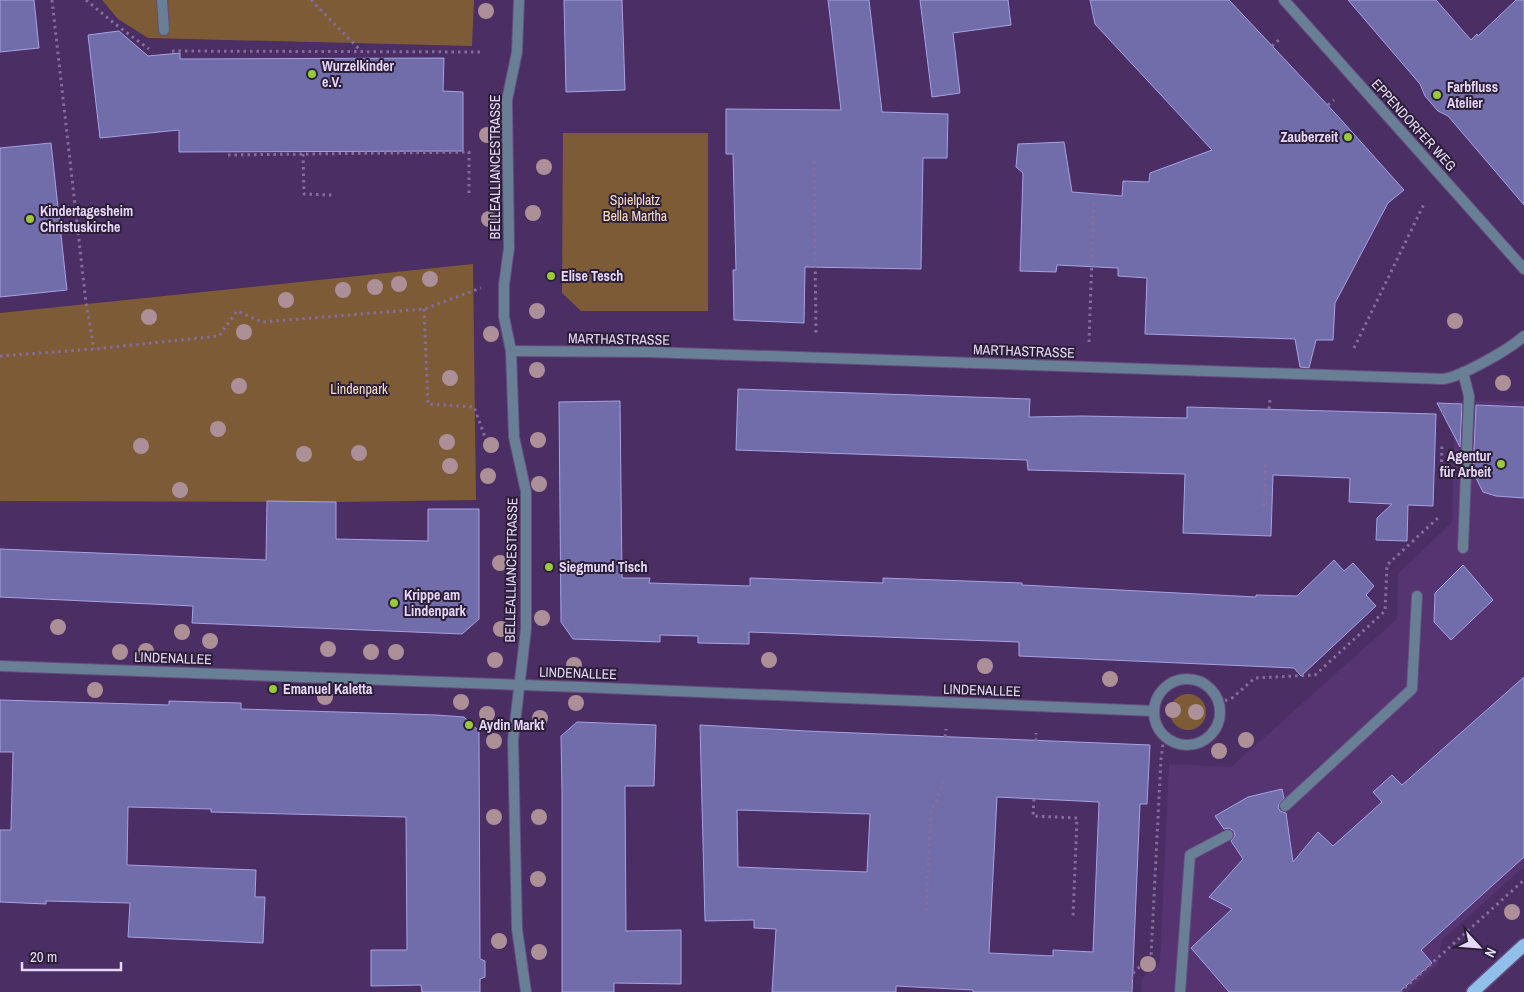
<svg xmlns="http://www.w3.org/2000/svg" width="1524" height="992" viewBox="0 0 1524 992" font-family="'Archivo Narrow',sans-serif">
  <rect width="100%" height="100%" fill="#4b2e64"/>
  <path fill="#553471" d="M1455 401H1524V867L1442 940 1438 964 1407 992H1141L1142 978 1160 962 1169 764 1231 767 1397 619 1398 574 1452 522Z"/>
  <g fill="#7e5b37">
    <path d="M102 0H474L472 46 148 38 118 19Z"/>
    <path d="M563 133H708V311H581L562 293Z"/>
    <path d="M473 264 476 500 336 502 0 501V313Z"/>
    <circle cx="1188" cy="712" r="18"/>
  </g>
  <g fill="#716caa" stroke="#a7a2e4" fill-rule="evenodd">
    <path d="M0 0H34L39 48 0 52Z"/>
    <path d="M564 0H622L625 90 566 92Z"/>
    <path d="M828 0H869L882 112 948 114 947 158H923L921 269 805 267 804 323 734 320 733 270H736L733 154H726V109L841 110Z"/>
    <path d="M920 0H1008L1011 25 953 33 960 93 932 97Z"/>
    <path d="M1090 0H1229L1335 113 1404 190 1388 203 1335 303 1333 340H1316L1309 368 1300 367 1295 339 1145 334 1147 278 1118 276V268L1057 265 1056 272 1020 271 1023 173 1016 167 1018 144 1064 142 1072 192 1122 196 1123 181 1149 182 1150 173 1212 150 1095 24Z"/>
    <path d="M1348 0H1436L1471 40 1477 34 1478 36 1516 0H1524V205L1448 116 1438 111 1425 96 1420 84Z"/>
    <path d="M119 31 148 56 180 53V59L444 58 443 91 463 92V151L179 152V130L100 138 88 35Z"/>
    <path d="M51 143 67 290 0 297V148Z"/>
    <path d="M738 389 1030 399 1029 417 1082 416 1187 418V407L1436 414 1433 506 1408 505 1407 541 1376 540 1377 518 1392 504 1349 502 1350 478 1273 475 1271 536 1183 533 1185 474 1028 470 1027 460 736 450Z"/>
    <path d="M620 401 622 578H650L649 583 750 586V578L883 583V578L1022 583V585L1256 597V595L1297 596 1334 560 1344 571 1353 563 1374 586 1366 595 1376 606 1301 676 1294 668 1019 656V642L749 632V644L698 643V636L660 635V642L573 639 561 622 559 402Z"/>
    <path d="M1437 403 1462 404 1460 447Z"/>
    <path d="M1476 405 1524 407V498L1496 496 1483 492 1473 472Z"/>
    <path d="M267 501 336 502V539L428 541V509H479V619L462 634 192 623 193 606 0 597V549L266 560Z"/>
    <path d="M1463 565 1493 600 1451 640 1434 622 1435 593Z"/>
    <path d="M1524 677V857L1421 950 1432 963 1399 992H1229L1191 948 1232 909 1209 897 1243 859 1231 841 1235 836 1234 831 1229 828 1224 829 1215 816 1248 797 1282 789 1284 798 1279 804 1278 807 1280 811 1286 813 1293 862 1318 832 1333 846 1382 802 1373 792 1392 775 1402 785Z"/>
    <path d="M0 700 169 705V701L241 703V709L436 715 464 717 479 731 480 959 485 961V977L480 979V992H422L421 985 371 986V950H407L406 817 211 812V809L128 807 127 865 256 870 255 897H265L263 943 128 937 130 903 46 901V904L0 902V830H11L13 752H0Z"/>
    <path d="M577 722 656 725 654 786H625L626 931 681 930V984L614 983V992H562V792L561 736Z"/>
    <path d="M700 725 806 731 1150 745 1147 804H1140L1132 992H973V990L896 986V992H772L776 929 754 928V920L705 921ZM997 797 1099 802 1093 952 1053 950V956L989 953ZM737 810 870 814 867 872 738 867Z"/>
  </g>
  <g fill="none" stroke-linecap="round" stroke-linejoin="round">
    <g stroke="#674c7f" stroke-width="12">
      <g id="service">
        <path d="M162 0 164 30"/>
        <path d="M1463 548 1469 396 1463 372"/>
        <path d="M1285 806 1412 689 1417 596"/>
        <path d="M1180 992 1190 855 1228 835"/>
      </g>
    </g>
    <g stroke="#674c7f" stroke-width="12">
      <g id="minor">
        <path d="M519 0 517 52 507 100 509 248 504 285V317L511 351 514 437 526 492V629L513 740 517 929 526 992"/>
        <path d="M1284 0 1524 269"/>
        <path d="M511 351 650 352 1443 379C1461 377 1510 349 1524 336"/>
        <path d="M0 666 580 687 1154 711"/>
        <circle cx="1187" cy="712" r="33"/>
      </g>
    </g>
    <g stroke="#674c7f" stroke-width="15">
      <path id="primary" d="M1473 992 1524 945"/>
    </g>
    <g stroke="#866e9c" stroke-width="3" stroke-dasharray="2.5 4" stroke-linecap="butt">
      <path d="M52 0 86 303 94 349"/>
      <path d="M86 0 115 24 149 49"/>
      <path d="M311 0 361 51"/>
      <path d="M1272 46 1280 39"/>
      <path d="M172 51 481 52"/>
      <path d="M1328 105 1334 100"/>
      <path d="M303 154 304 194 332 195"/>
      <path d="M228 155 469 152V194"/>
      <path d="M814 161 816 334"/>
      <path d="M424 309 428 404 474 407 485 437"/>
      <path d="M1089 342 1094 201"/>
      <path d="M1354 348 1425 202"/>
      <path d="M0 356 94 349 219 336 237 311 262 322 424 309 481 288"/>
      <path d="M1269 409 1270 399"/>
      <path d="M1443 414V401"/>
      <path d="M1441 475 1442 445"/>
      <path d="M1264 506 1266 460"/>
      <path d="M1219 703 1232 698 1255 678 1315 675 1385 611 1387 565 1440 516"/>
      <path d="M945 737 946 729"/>
      <path d="M1036 741V733"/>
      <path d="M1034 799 1033 816 1077 818 1073 917"/>
      <path d="M926 911 931 812 944 782"/>
      <path d="M1130 992 1132 974 1151 956 1161 759 1164 736"/>
      <path d="M1400 992 1524 880"/>
    </g>
    <use href="#service" stroke="#687f95" stroke-width="10"/>
    <use href="#minor" stroke="#687f95" stroke-width="10"/>
    <use href="#primary" stroke="#90bfea" stroke-width="12"/>
  </g>
  <g fill="#ac8f97">
    <circle cx="486" cy="11" r="8"/>
    <circle cx="487" cy="135" r="8"/>
    <circle cx="544" cy="167" r="8"/>
    <circle cx="533" cy="213" r="8"/>
    <circle cx="489" cy="219" r="8"/>
    <circle cx="430" cy="279" r="8"/>
    <circle cx="399" cy="284" r="8"/>
    <circle cx="375" cy="287" r="8"/>
    <circle cx="343" cy="290" r="8"/>
    <circle cx="286" cy="300" r="8"/>
    <circle cx="537" cy="311" r="8"/>
    <circle cx="149" cy="317" r="8"/>
    <circle cx="1455" cy="321" r="8"/>
    <circle cx="244" cy="332" r="8"/>
    <circle cx="491" cy="334" r="8"/>
    <circle cx="537" cy="370" r="8"/>
    <circle cx="450" cy="378" r="8"/>
    <circle cx="1503" cy="383" r="8"/>
    <circle cx="239" cy="386" r="8"/>
    <circle cx="218" cy="429" r="8"/>
    <circle cx="538" cy="440" r="8"/>
    <circle cx="447" cy="442" r="8"/>
    <circle cx="491" cy="445" r="8"/>
    <circle cx="141" cy="446" r="8"/>
    <circle cx="359" cy="453" r="8"/>
    <circle cx="304" cy="454" r="8"/>
    <circle cx="450" cy="466" r="8"/>
    <circle cx="488" cy="476" r="8"/>
    <circle cx="539" cy="484" r="8"/>
    <circle cx="180" cy="490" r="8"/>
    <circle cx="500" cy="563" r="8"/>
    <circle cx="542" cy="618" r="8"/>
    <circle cx="58" cy="627" r="8"/>
    <circle cx="501" cy="629" r="8"/>
    <circle cx="182" cy="632" r="8"/>
    <circle cx="210" cy="641" r="8"/>
    <circle cx="328" cy="649" r="8"/>
    <circle cx="146" cy="651" r="8"/>
    <circle cx="120" cy="652" r="8"/>
    <circle cx="371" cy="652" r="8"/>
    <circle cx="396" cy="652" r="8"/>
    <circle cx="495" cy="660" r="8"/>
    <circle cx="769" cy="660" r="8"/>
    <circle cx="574" cy="665" r="8"/>
    <circle cx="985" cy="666" r="8"/>
    <circle cx="1110" cy="679" r="8"/>
    <circle cx="95" cy="690" r="8"/>
    <circle cx="325" cy="697" r="8"/>
    <circle cx="461" cy="702" r="8"/>
    <circle cx="576" cy="703" r="8"/>
    <circle cx="1173" cy="710" r="8"/>
    <circle cx="1196" cy="712" r="8"/>
    <circle cx="487" cy="714" r="8"/>
    <circle cx="540" cy="718" r="8"/>
    <circle cx="1246" cy="740" r="8"/>
    <circle cx="494" cy="741" r="8"/>
    <circle cx="1219" cy="751" r="8"/>
    <circle cx="494" cy="817" r="8"/>
    <circle cx="539" cy="817" r="8"/>
    <circle cx="538" cy="879" r="8"/>
    <circle cx="1512" cy="912" r="8"/>
    <circle cx="499" cy="941" r="8"/>
    <circle cx="539" cy="952" r="8"/>
    <circle cx="1148" cy="964" r="8"/>
  </g>
  <g fill="#98cb37" stroke="#2b1e37" stroke-width="2">
    <circle cx="312" cy="74" r="5"/>
    <circle cx="1437" cy="95" r="5"/>
    <circle cx="1348" cy="137" r="5"/>
    <circle cx="30" cy="219" r="5"/>
    <circle cx="551" cy="276" r="5"/>
    <circle cx="1501" cy="464" r="5"/>
    <circle cx="549" cy="567" r="5"/>
    <circle cx="394" cy="603" r="5"/>
    <circle cx="273" cy="689" r="5"/>
    <circle cx="469" cy="725" r="5"/>
  </g>
  <g text-anchor="middle" dominant-baseline="central" stroke-width="4" stroke-linejoin="round" paint-order="stroke">
    <g font-size="14" font-weight="bold" fill="#e7d7f8" stroke="#2b1e37" text-anchor="start">
      <text x="322" y="66">Wurzelkinder<tspan x="322" dy="16">e.V.</tspan></text>
      <text x="1447" y="87">Farbfluss<tspan x="1447" dy="16">Atelier</tspan></text>
      <text x="1338" y="137" text-anchor="end">Zauberzeit</text>
      <text x="40" y="211">Kindertagesheim<tspan x="40" dy="16">Christuskirche</tspan></text>
      <text x="561" y="276">Elise Tesch</text>
      <text x="1491" y="456" text-anchor="end">Agentur<tspan x="1491" dy="16">für Arbeit</tspan></text>
      <text x="559" y="567">Siegmund Tisch</text>
      <text x="404" y="595">Krippe am<tspan x="404" dy="16">Lindenpark</tspan></text>
      <text x="283" y="689">Emanuel Kaletta</text>
      <text x="479" y="725">Aydin Markt</text>
    </g>
    <g font-size="14" fill="#e7d7f8" stroke="#2b1e37">
      <text transform="translate(1414 125) rotate(48)">EPPENDORFER WEG</text>
      <text transform="translate(495 167) rotate(-90)">BELLEALLIANCESTRASSE</text>
      <text transform="translate(619 339) rotate(1)">MARTHASTRASSE</text>
      <text transform="translate(1024 351) rotate(2)">MARTHASTRASSE</text>
      <text transform="translate(511 570) rotate(-89)">BELLEALLIANCESTRASSE</text>
      <text transform="translate(173 658) rotate(2)">LINDENALLEE</text>
      <text transform="translate(578 673) rotate(2)">LINDENALLEE</text>
      <text transform="translate(982 690) rotate(2)">LINDENALLEE</text>
    </g>
    <g font-size="14" fill="#fbdec1" stroke="#2b1e37">
      <text x="635" y="200">Spielplatz<tspan x="635" dy="16">Bella Martha</tspan></text>
      <text x="359" y="389">Lindenpark</text>
    </g>
  </g>
  <g transform="translate(1479 947) rotate(116)" stroke="#2b1e37" stroke-width="4" paint-order="stroke">
  <path d="M0-4L9 19L0 12L-9 19Z" fill="#e7d7f8"/>
  <text y="-8" font-size="14" font-weight="bold" text-anchor="middle" fill="#e7d7f8">N</text>
  </g>
  <path d="M22 962v8h99v-8" fill="none" stroke="#e7d7f8" stroke-width="2.5"/>
  <text x="30" y="962" font-size="15" fill="#e7d7f8" stroke="#2b1e37" stroke-width="4" paint-order="stroke">20 m</text>
</svg>
